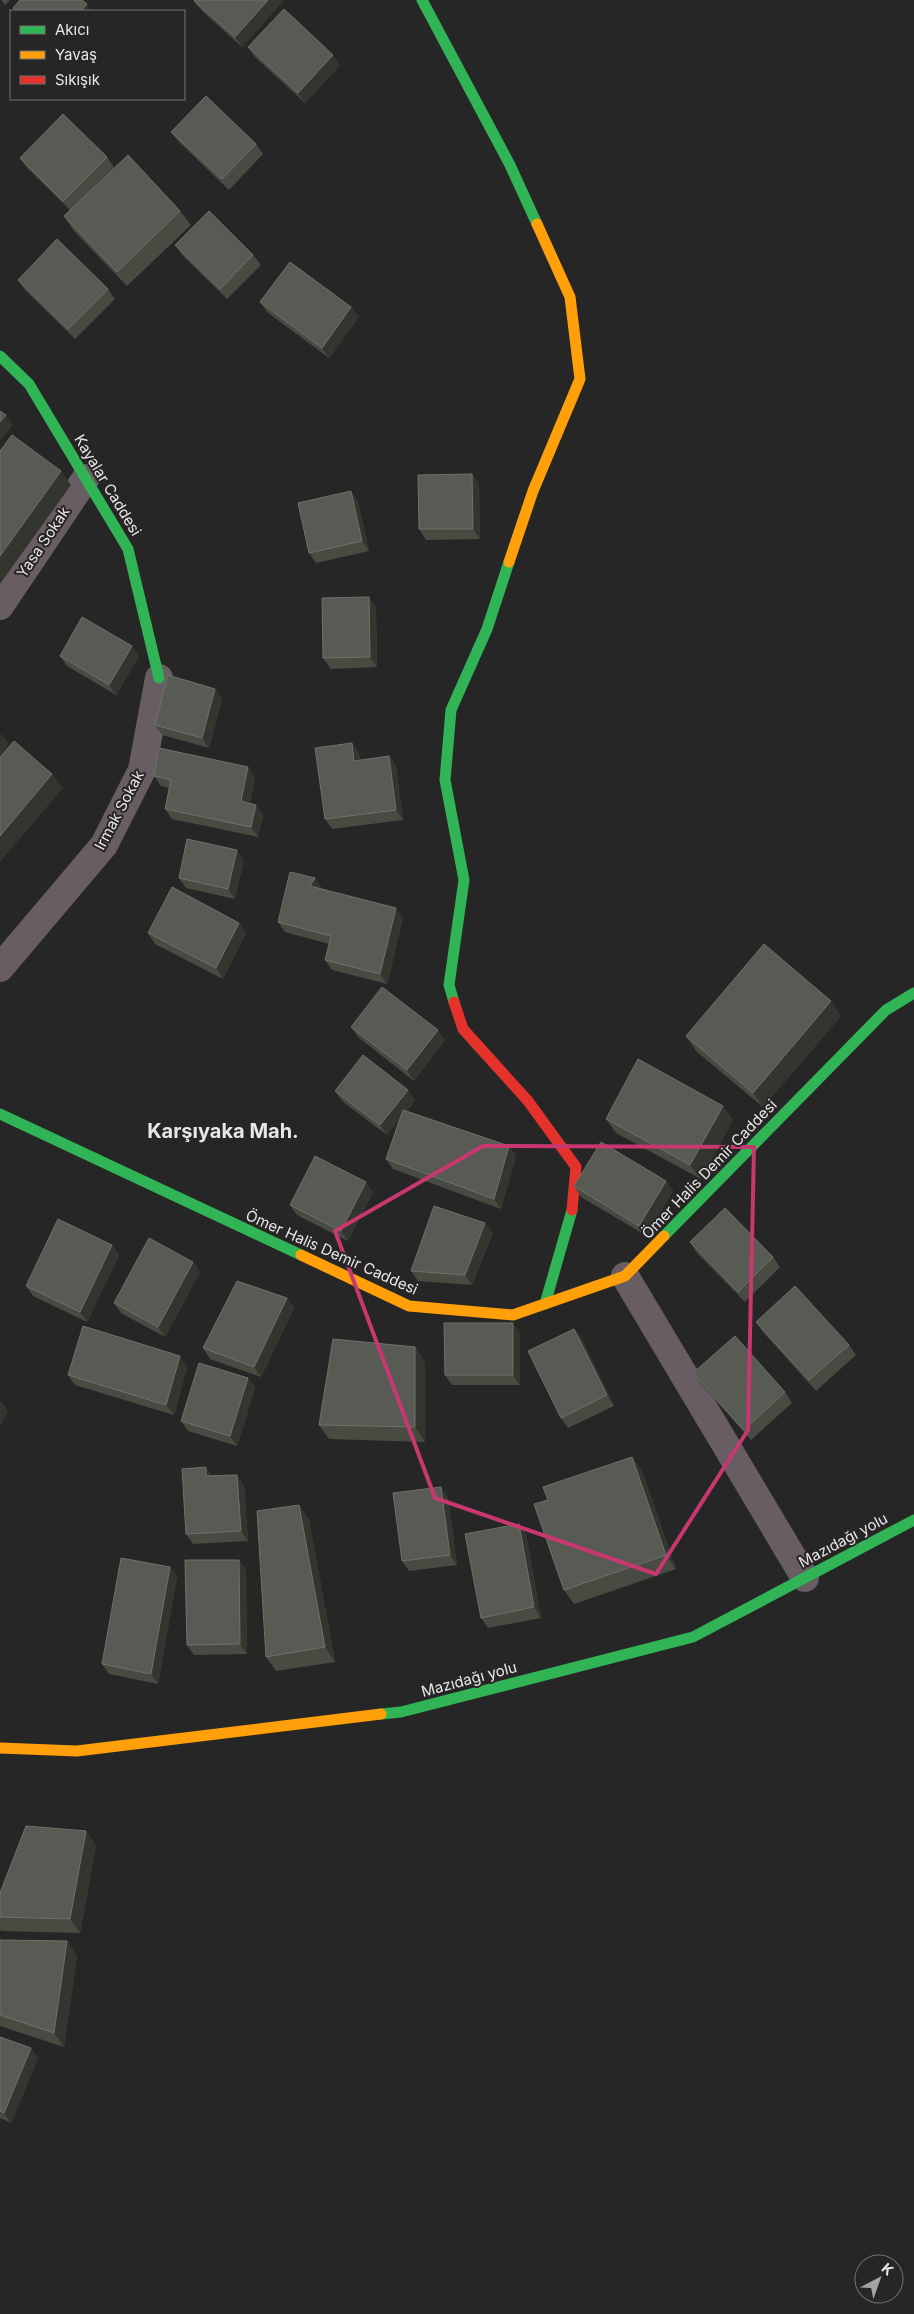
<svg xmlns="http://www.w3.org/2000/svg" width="914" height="2314" viewBox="0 0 914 2314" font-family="Inter,sans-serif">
  <rect width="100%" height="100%" fill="#272626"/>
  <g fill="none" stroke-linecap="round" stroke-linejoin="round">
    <g stroke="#685d62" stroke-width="28">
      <path d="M0 606 86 478"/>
      <path d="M0 968 104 845 142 770 159 678"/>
      <path d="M625 1276 805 1578"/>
    </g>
    <g stroke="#30b455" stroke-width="11">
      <path d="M422 0 510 165 537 224"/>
      <path d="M0 356 29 384 128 549 159 678"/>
      <path d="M454 1002 449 985 464 880 445 780 451 710 487 629 509 562"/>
      <path d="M0 1114 301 1255"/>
      <path d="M664 1236 886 1010 914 993"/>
      <path d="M545 1304 572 1210"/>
      <path d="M381 1714 401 1712 693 1637 914 1520"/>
    </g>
    <g stroke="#ff9f0a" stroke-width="11">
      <path d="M509 562 533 491 580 379 570 297 537 224"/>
      <path d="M301 1255 409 1306 513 1315 625 1276 664 1236"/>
      <path d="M0 1748 77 1751 381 1714"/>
    </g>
    <path stroke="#e5322d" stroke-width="11" d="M454 1002 463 1029 528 1101 576 1167 572 1210"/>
  </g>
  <g fill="#474b41">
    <path d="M1 0H10L5 5Z"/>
    <path d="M195 0H284L242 47 202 11 194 1Z"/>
    <path d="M248 47 340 65 305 103 255 57Z"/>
    <path d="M171 132 256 144 263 154 229 190 179 142Z"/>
    <path d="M107 157 114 167 90 191 180 211 191 225 127 286 74 231 64 216 70 210 27 168 20 158Z"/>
    <path d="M175 245 253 255 261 265 227 299 182 255Z"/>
    <path d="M18 280 108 289 115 299 75 339 25 290Z"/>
    <path d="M260 302 351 307 359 317 329 358 267 312Z"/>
    <path d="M472 474 479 484 480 539 426 540 419 529Z"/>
    <path d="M351 491 358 502 369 551 316 563 309 553Z"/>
    <path d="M376 607 377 667 331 669 323 658Z"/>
    <path d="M60 656H139L116 695 67 666Z"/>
    <path d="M215 689 222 699 209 748 162 735 155 725Z"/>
    <path d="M359 753 360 760 389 756 396 766 403 820 332 829 325 819Z"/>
    <path d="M154 776 255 777 250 803 263 815 258 837 172 819 165 809 169 788 161 786Z"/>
    <path d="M244 860 235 899 186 888 179 878Z"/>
    <path d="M315 878 322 889 403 918 387 984 332 970 325 960 329 944 285 932 278 922Z"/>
    <path d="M239 923 246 933 223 979 155 944 148 933Z"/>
    <path d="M841 1016 763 1107 696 1051 686 1036Z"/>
    <path d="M351 1027 445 1040 414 1081 358 1037Z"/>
    <path d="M408 1090 415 1101 406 1111 509 1146 516 1156 501 1209 393 1169 386 1159 400 1118 387 1135 342 1101 335 1091Z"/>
    <path d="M723 1106 733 1120 701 1179 616 1133 606 1119Z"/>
    <path d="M666 1181 673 1191 647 1236 581 1197 574 1186Z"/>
    <path d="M373 1192 348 1241 297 1215 290 1205Z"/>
    <path d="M493 1233 472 1285 418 1281 411 1271Z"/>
    <path d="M690 1242 773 1257 780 1267 745 1302 697 1253Z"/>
    <path d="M112 1245 119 1255 87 1322 33 1296 26 1286Z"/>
    <path d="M193 1262 200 1272 165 1337 121 1313 114 1303Z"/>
    <path d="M287 1298 294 1308 261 1377 210 1359 203 1348Z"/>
    <path d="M756 1322 849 1345 856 1355 816 1391 763 1332Z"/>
    <path d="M574 1329 582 1339 614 1406 568 1428 561 1418Z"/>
    <path d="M520 1333V1385H452L445 1375Z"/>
    <path d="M415 1347 425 1362V1442L329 1439 319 1425Z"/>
    <path d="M187 1367 174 1415 75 1385 68 1375Z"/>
    <path d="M693 1373 785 1392 792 1403 751 1440 700 1383Z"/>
    <path d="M248 1378 255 1388 237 1446 188 1431 181 1421Z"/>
    <path d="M632 1457 642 1471 676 1569 574 1604 564 1590 548 1500Z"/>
    <path d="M237 1475 244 1485 248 1541 193 1544 186 1534 212 1476Z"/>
    <path d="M448 1497 457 1565 409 1571 402 1561Z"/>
    <path d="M299 1505 309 1520 335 1662 276 1671 266 1657Z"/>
    <path d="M519 1524 526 1534 541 1618 488 1628 481 1618Z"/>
    <path d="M239 1560 246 1570 247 1654 194 1655 187 1645Z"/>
    <path d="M170 1567 177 1577 158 1684 109 1674 102 1664Z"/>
    <path d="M86 1831 96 1846 80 1933 1 1931 0 1929V1893Z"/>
    <path d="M0 1940 67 1941 77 1956 64 2047 0 2026Z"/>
    <path d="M0 2037 38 2058 11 2123 0 2118Z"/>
  </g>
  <g fill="#33352f">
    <path d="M268 0H284L242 47 235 37Z"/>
    <path d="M87 4 91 11H81Z"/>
    <path d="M333 55 340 65 305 103 298 93Z"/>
    <path d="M351 307 359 317 329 358 322 348Z"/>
    <path d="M6 415 13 425 0 441V422Z"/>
    <path d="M61 471 71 485 0 584V556Z"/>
    <path d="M472 474 479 484 480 539 473 529Z"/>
    <path d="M351 491 358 502 369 551 362 541Z"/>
    <path d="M369 597 376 607 377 667 370 657Z"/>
    <path d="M132 646 139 656 116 695 109 685Z"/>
    <path d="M215 689 222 699 209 748 202 738Z"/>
    <path d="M2 734 9 744 0 755V736Z"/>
    <path d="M352 743 359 753 361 771 354 761Z"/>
    <path d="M389 756 396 766 403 820 396 810Z"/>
    <path d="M248 767 255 777 248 812 241 801Z"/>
    <path d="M52 774 63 788 0 862V836Z"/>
    <path d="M256 805 263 815 258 837 251 827Z"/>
    <path d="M237 850 244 860 235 899 228 889Z"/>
    <path d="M315 878 322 889 318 896 310 886Z"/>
    <path d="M396 908 403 918 387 984 380 974Z"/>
    <path d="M239 923 246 933 223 979 216 968Z"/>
    <path d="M831 1001 841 1016 763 1107 753 1093Z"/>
    <path d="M438 1030 445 1040 414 1081 407 1070Z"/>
    <path d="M408 1090 415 1101 387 1135 380 1125Z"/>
    <path d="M723 1106 733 1120 701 1179 690 1165Z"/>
    <path d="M509 1146 516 1156 501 1209 494 1199Z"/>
    <path d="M666 1181 673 1191 647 1236 639 1226Z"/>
    <path d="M366 1182 373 1192 348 1241 341 1231Z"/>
    <path d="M485 1223 493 1233 472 1285 465 1275Z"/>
    <path d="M112 1245 119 1255 87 1322 80 1312Z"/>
    <path d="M193 1262 200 1272 165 1337 158 1327Z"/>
    <path d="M287 1298 294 1308 261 1377 254 1367Z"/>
    <path d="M513 1323 520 1333V1385L513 1375Z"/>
    <path d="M574 1329 582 1339 614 1406 607 1395Z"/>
    <path d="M415 1347 425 1362V1442L415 1427Z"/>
    <path d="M180 1356 187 1367 174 1415 166 1405Z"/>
    <path d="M248 1378 255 1388 237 1446 230 1436Z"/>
    <path d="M1 1401 8 1411 0 1427V1403Z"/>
    <path d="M632 1457 642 1471 676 1569 666 1555Z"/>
    <path d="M206 1467 213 1477 206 1476Z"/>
    <path d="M237 1475 244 1485 248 1541 241 1531Z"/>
    <path d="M441 1487 448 1497 457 1565 450 1555Z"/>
    <path d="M299 1505 309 1520 335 1662 325 1647Z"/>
    <path d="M519 1524 526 1534 541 1618 534 1607Z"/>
    <path d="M239 1560 246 1570 247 1654 240 1644Z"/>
    <path d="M170 1567 177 1577 158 1684 151 1674Z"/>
    <path d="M86 1831 96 1846 80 1933 70 1919Z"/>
    <path d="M67 1941 77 1956 64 2047 54 2033Z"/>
    <path d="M31 2048 38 2058 11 2123 4 2113Z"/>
  </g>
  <g fill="#585b53" stroke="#6f716a">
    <path d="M20 0H82L87 4 81 11H17L13 8Z"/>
    <path d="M195 0H268L235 37 194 1Z"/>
    <path d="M284 9 333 55 298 93 248 47Z"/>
    <path d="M206 96 256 144 222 179 171 132Z"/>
    <path d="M63 114 107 157 63 201 20 158Z"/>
    <path d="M128 155 180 211 117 272 64 216Z"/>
    <path d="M209 211 253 255 220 289 175 245Z"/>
    <path d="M57 239 108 289 68 329 18 280Z"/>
    <path d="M290 262 351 307 322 348 260 302Z"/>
    <path d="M0 411 6 415 0 422Z"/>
    <path d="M12 435 61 471 0 556V451Z"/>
    <path d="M472 474 473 529H419L418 475Z"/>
    <path d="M351 491 362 541 309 553 298 503Z"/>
    <path d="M369 597 370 657 323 658 322 598Z"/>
    <path d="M82 617 132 646 109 685 60 656Z"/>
    <path d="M168 675 215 689 202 738 155 725Z"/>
    <path d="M14 741 52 774 0 836V757Z"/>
    <path d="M352 743 354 761 389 756 396 810 325 819 315 748Z"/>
    <path d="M159 748 248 767 241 801 256 805 251 827 165 809 171 780 154 776Z"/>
    <path d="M187 839 237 850 228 889 179 878Z"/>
    <path d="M290 872 315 878 310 886 396 908 380 974 325 960 331 936 278 922Z"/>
    <path d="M172 887 239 923 216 968 148 933Z"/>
    <path d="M764 944 831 1001 753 1093 686 1036Z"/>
    <path d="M382 987 438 1030 407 1070 351 1027Z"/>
    <path d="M363 1055 408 1090 380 1125 335 1091Z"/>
    <path d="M638 1059 723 1106 690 1165 606 1119Z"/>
    <path d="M403 1110 509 1146 494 1199 386 1159Z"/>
    <path d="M601 1142 666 1181 639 1226 574 1186Z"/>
    <path d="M315 1156 366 1182 341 1231 290 1205Z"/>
    <path d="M434 1206 485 1223 465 1275 411 1271Z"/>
    <path d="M725 1208 773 1257 738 1292 690 1242Z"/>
    <path d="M58 1219 112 1245 80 1312 26 1286Z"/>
    <path d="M149 1238 193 1262 158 1327 114 1303Z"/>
    <path d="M237 1281 287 1298 254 1367 203 1348Z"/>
    <path d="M795 1286 849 1345 809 1380 756 1322Z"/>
    <path d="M444 1323H513V1375H445Z"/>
    <path d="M83 1326 180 1356 166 1405 68 1375Z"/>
    <path d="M574 1329 607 1395 561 1418 528 1351Z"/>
    <path d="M735 1336 785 1392 744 1430 693 1373Z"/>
    <path d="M333 1339 415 1347V1427L319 1425Z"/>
    <path d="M199 1363 248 1378 230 1436 181 1421Z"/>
    <path d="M632 1457 666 1555 564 1590 534 1504 548 1500 543 1487Z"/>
    <path d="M206 1467V1476L237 1475 241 1531 186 1534 182 1469Z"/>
    <path d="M441 1487 450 1555 402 1561 393 1493Z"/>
    <path d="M299 1505 325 1647 266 1657 257 1511Z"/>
    <path d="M519 1524 534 1607 481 1618 465 1534Z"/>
    <path d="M121 1558 170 1567 151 1674 102 1664Z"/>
    <path d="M185 1560H239L240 1644 187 1645Z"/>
    <path d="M26 1826 86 1831 70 1919 0 1917V1893Z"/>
    <path d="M0 1940 67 1941 54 2033 0 2015Z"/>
    <path d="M0 2037 31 2048 4 2113 0 2111Z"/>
  </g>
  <path fill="none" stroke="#c83770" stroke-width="4" stroke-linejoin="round" d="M483 1146 754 1147 748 1430 656 1574 435 1498 335 1231Z"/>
  <g text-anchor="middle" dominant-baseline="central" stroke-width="4" stroke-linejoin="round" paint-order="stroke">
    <g font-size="15" fill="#e8e6e7" stroke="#282526">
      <text transform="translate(108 485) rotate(59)">Kayalar Caddesi</text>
      <text transform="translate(43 542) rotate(-56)">Yasa Sokak</text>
      <text transform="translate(119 810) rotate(-62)">Irmak Sokak</text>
      <text transform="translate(709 1169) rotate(-46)">Ömer Halis Demir Caddesi</text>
      <text transform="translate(332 1252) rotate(24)">Ömer Halis Demir Caddesi</text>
      <text transform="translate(843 1540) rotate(-28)">Mazıdağı yolu</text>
      <text transform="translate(469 1679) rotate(-15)">Mazıdağı yolu</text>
    </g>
    <g font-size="20" font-weight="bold" fill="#e8e6e7" stroke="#282526">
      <text x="223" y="1131">Karşıyaka Mah.</text>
    </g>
  </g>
  <rect x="10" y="10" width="175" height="90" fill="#282526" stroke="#757273"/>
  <rect x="20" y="26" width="25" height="8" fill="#30b455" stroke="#757273"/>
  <text x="55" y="35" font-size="15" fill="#e8e6e7">Akıcı</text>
  <rect x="20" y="51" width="25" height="8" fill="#ff9f0a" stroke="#757273"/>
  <text x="55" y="60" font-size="15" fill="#e8e6e7">Yavaş</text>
  <rect x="20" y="76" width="25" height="8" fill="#e5322d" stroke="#757273"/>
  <text x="55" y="85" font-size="15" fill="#e8e6e7">Sıkışık</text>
  <g transform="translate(879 2279) rotate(41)"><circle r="24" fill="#282526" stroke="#757273"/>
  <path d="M0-4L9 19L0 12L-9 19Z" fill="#a4a3a3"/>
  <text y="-8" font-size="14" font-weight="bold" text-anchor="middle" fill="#e8e6e7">K</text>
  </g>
</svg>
